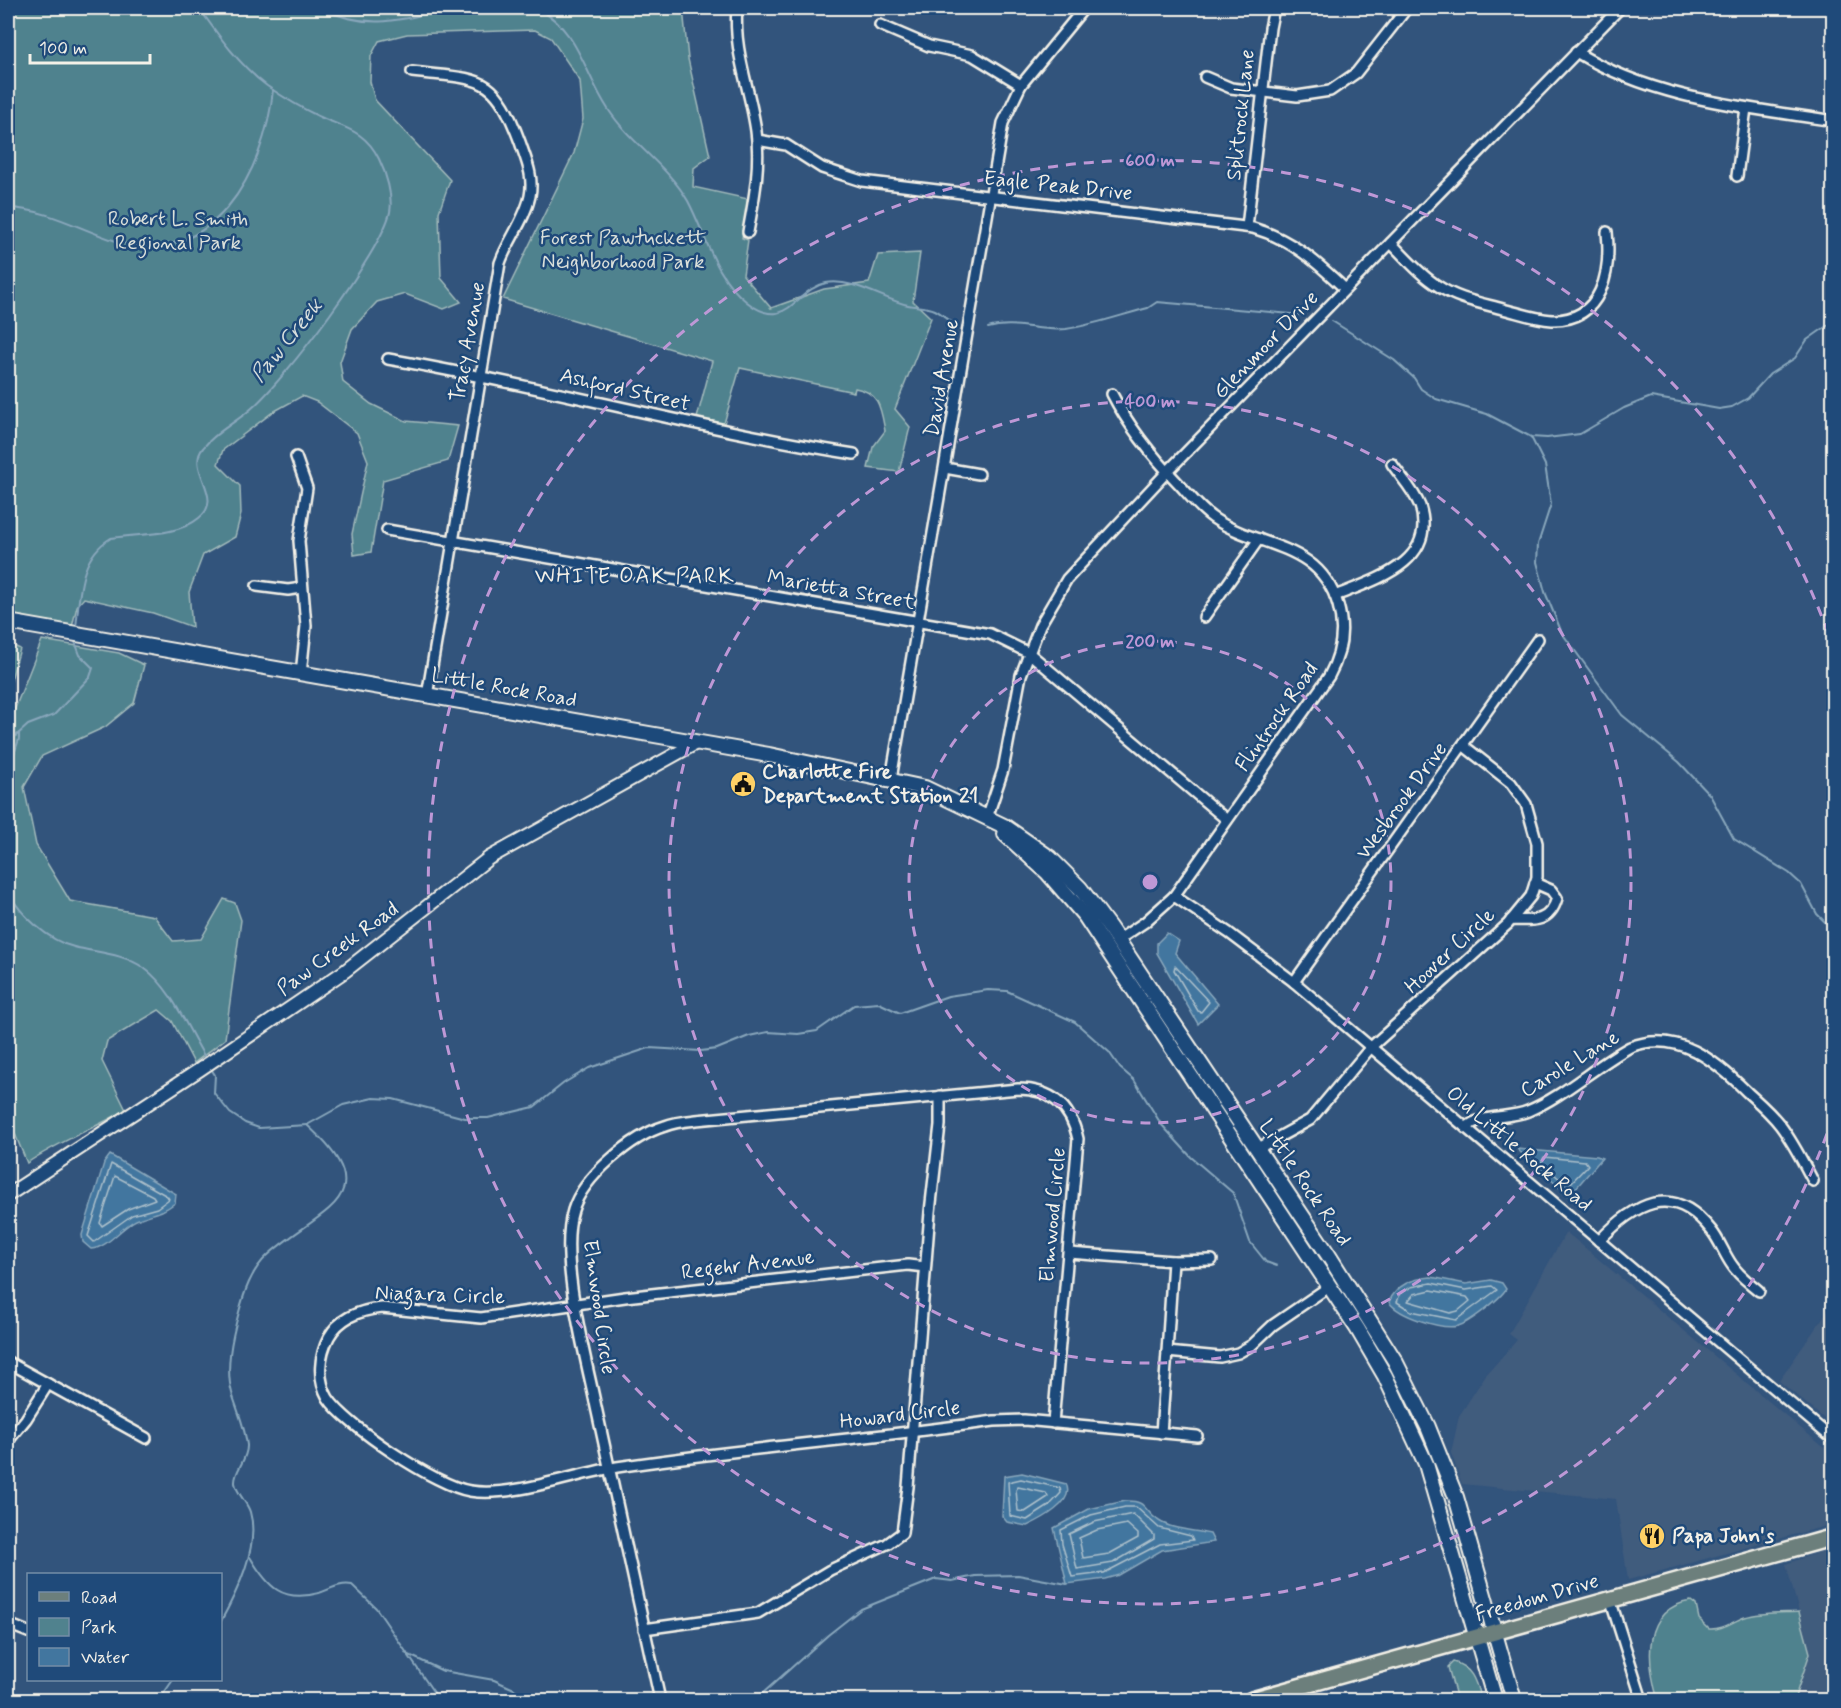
<svg xmlns="http://www.w3.org/2000/svg" width="1841" height="1708" viewBox="0 0 1841 1708" font-family="Mynerve,sans-serif">
  <rect width="100%" height="100%" fill="#32547c"/>
  <filter id="ink" filterUnits="userSpaceOnUse"><feTurbulence type="fractalNoise" baseFrequency=".0167" numOctaves="2"/><feDisplacementMap in="SourceGraphic" scale="12" xChannelSelector="R" yChannelSelector="G"/><feConvolveMatrix kernelMatrix="1 2 1 2 8 2 1 2 1" color-interpolation-filters="sRGB"/></filter>
  <g filter="url(#ink)">
    <g fill="#405b7d">
      <path d="M1566 1232 1833 1455V1524L1628 1580 1616 1499 1462 1484 1451 1453 1459 1416 1485 1376 1517 1340 1509 1334Z"/>
      <path d="M1833 1303V1426L1779 1381Z"/>
      <path d="M1833 1547V1700H1795L1810 1653 1786 1564Z"/>
    </g>
    <g fill="#50828e" stroke="#a2babb" stroke-width="1.5">
      <path d="M8 8H683L688 59 710 156 694 168 693 187 748 199 742 238 748 240 743 275 771 308 824 289 869 283 878 255 920 253 913 301 931 318 895 409 910 427 899 472 868 468 873 447 885 431C881 410 880 392 855 388L854 392 740 368 723 427 696 422 712 361 503 299 574 153 583 119 580 81 551 38 535 30 407 34 379 41 371 56 370 82 375 100 450 180 439 212 441 278 461 302 444 309 405 294 377 302 352 329 340 362 343 382 371 404 406 421 458 426 448 461 383 480 371 552 354 555 352 534 368 461 357 433 317 402 302 396 273 412 223 450 218 464 240 486 241 514 235 537 203 555 189 592 192 627 153 613 84 598 77 606 72 627 8 615Z"/>
      <path d="M42 640 119 653 144 665 134 703 105 727 42 756 24 787 36 845 70 901 154 916 173 941 201 939 224 899 235 903 241 920 225 1039 194 1063 172 1021 159 1010 107 1041 102 1061 126 1110C93 1129 58 1142 27 1163L8 1117V726Z"/>
      <path d="M8 643 20 649 8 690Z"/>
      <path d="M1691 1601 1696 1605 1699 1619 1709 1629C1723 1630 1733 1621 1745 1617 1762 1612 1781 1613 1799 1612L1810 1653 1794 1700H1658C1647 1663 1641 1609 1691 1601Z"/>
      <path d="M1453 1662C1473 1667 1476 1683 1481 1700H1457L1448 1667Z"/>
    </g>
    <g fill="#42769f" stroke="#89a7bc" stroke-width="1.5">
      <path d="M1167 933 1179 941 1175 953 1218 1004 1198 1024 1157 953V943Z"/>
      <path d="M1517 1149 1597 1156 1602 1158 1569 1196Z"/>
      <path d="M110 1155 176 1194 175 1203C159 1215 152 1213 136 1220 121 1227 108 1248 91 1249L83 1242 82 1235 104 1163Z"/>
      <path d="M1431 1277 1466 1284 1491 1280 1502 1283 1506 1289C1500 1299 1469 1323 1458 1326 1441 1330 1399 1316 1389 1302 1397 1284 1412 1279 1431 1277Z"/>
      <path d="M1022 1473 1066 1484C1076 1502 1040 1520 1027 1526L1007 1522 1002 1516 1004 1476Z"/>
      <path d="M1125 1501C1148 1500 1143 1511 1159 1521 1173 1530 1194 1530 1210 1534L1214 1542 1162 1550 1119 1575 1105 1579 1067 1584 1054 1528 1089 1509Z"/>
    </g>
    <g fill="none" stroke-linecap="round" stroke-linejoin="round">
      <g stroke="#adc0cb" stroke-width="1.5">
        <path d="M1175 966 1209 1002 1201 1012 1198 1011 1174 970Z"/>
        <path d="M1544 1157 1585 1161 1588 1165 1568 1186 1541 1163Z"/>
        <path d="M111 1164 167 1196 169 1199 157 1208 132 1215 94 1242 88 1236Z"/>
        <path d="M115 1176 153 1196 155 1199 128 1209 102 1226 100 1223Z"/>
        <path d="M1431 1283 1466 1290 1492 1286 1497 1290 1456 1320 1411 1311 1397 1302 1400 1294 1411 1287Z"/>
        <path d="M1431 1290 1467 1297 1470 1301 1458 1311 1450 1313 1408 1301 1414 1294Z"/>
        <path d="M1021 1479 1060 1488 1061 1493 1049 1506 1027 1520 1010 1516 1008 1482Z"/>
        <path d="M1018 1487 1046 1493 1048 1497 1025 1512 1018 1511 1016 1490Z"/>
        <path d="M1125 1507H1136L1159 1528 1191 1536 1193 1540 1160 1544 1104 1573 1072 1577 1062 1544 1061 1530 1091 1515Z"/>
        <path d="M1133 1514 1154 1535V1539L1113 1563 1077 1569 1069 1534 1094 1522Z"/>
        <path d="M1127 1524 1138 1534V1538L1109 1554 1083 1558 1079 1538 1097 1530Z"/>
      </g>
      <g stroke="#89a7bc" stroke-width="2">
        <path d="M322 8C365 31 404 20 448 8"/>
        <path d="M537 8C579 30 584 73 608 109 631 144 667 165 688 201 706 235 715 278 747 302 787 334 795 289 826 283 853 278 882 299 908 305 917 307 927 306 935 310 941 313 948 319 953 324"/>
        <path d="M8 208C47 209 79 229 116 241 213 270 265 171 273 90"/>
        <path d="M1332 321 1394 360 1414 378 1421 389 1436 399 1487 414 1531 437 1547 438 1580 434 1624 408 1651 397 1719 409 1732 407 1748 398 1770 374 1795 358 1807 340 1834 321"/>
        <path d="M988 328C1014 320 1039 332 1066 329 1094 325 1121 315 1148 308L1157 302 1303 315"/>
        <path d="M1531 437 1545 465 1551 504 1538 544 1537 562 1545 592 1562 633 1622 715 1679 762 1710 795 1734 839 1789 873 1801 884 1817 914 1834 931"/>
        <path d="M76 627C80 594 79 557 111 538 139 533 176 537 199 518 226 497 185 470 203 448 216 431 237 422 252 408 284 381 382 251 390 212 393 196 386 173 379 159 365 130 344 128 318 116 301 108 283 97 267 86 240 66 218 35 199 8"/>
        <path d="M8 743 28 725 54 715 90 677 93 668 80 655 74 639"/>
        <path d="M8 772 19 739V733"/>
        <path d="M8 892C20 914 48 941 74 947 98 953 122 953 144 968 172 988 188 1030 206 1059"/>
        <path d="M210 1067 215 1075 214 1093 230 1113 245 1123 259 1128 307 1125 343 1105 373 1098 393 1099 465 1118H488L534 1107 564 1083 589 1068 649 1048 701 1051 717 1049 749 1036 768 1032 798 1034 817 1031 854 1005 879 1003 900 1013 948 996 988 990 1007 991 1075 1022 1109 1052 1120 1068 1134 1080 1161 1124 1191 1157 1233 1193 1250 1242 1266 1262 1277 1266"/>
        <path d="M250 1557C268 1587 282 1603 319 1593 331 1589 339 1583 352 1585L376 1608 439 1700"/>
        <path d="M220 1623C237 1592 260 1546 250 1512 247 1502 237 1494 235 1483 234 1470 248 1460 247 1445 245 1427 237 1410 232 1393 225 1368 232 1337 239 1312 244 1293 251 1271 267 1256 318 1209 389 1199 307 1125"/>
        <path d="M405 1653 443 1671 494 1680 514 1689 529 1700"/>
        <path d="M159 1700 173 1680"/>
        <path d="M748 1700 763 1693 828 1635 861 1609 936 1579 952 1581 975 1576 1018 1575 1067 1584"/>
      </g>
      <g stroke="#f4f1e8" stroke-width="14">
        <g id="minor">
          <path d="M737 8C733 51 750 88 756 131 761 165 754 199 748 232"/>
          <path d="M880 25 929 46 972 55 1021 85"/>
          <path d="M1576 52C1655 100 1745 107 1834 121"/>
          <path d="M412 72C481 80 494 72 520 142 526 160 534 176 530 196 525 220 508 240 500 263L427 696"/>
          <path d="M1205 77 1231 88 1297 96 1330 91 1356 73 1407 8"/>
          <path d="M757 140 786 145 822 168 862 181 1253 228C1291 239 1317 262 1345 289"/>
          <path d="M1737 176 1746 108"/>
          <path d="M1247 227 1270 28 1274 8"/>
          <path d="M1391 243C1406 258 1420 275 1438 286 1457 299 1481 303 1503 309 1519 313 1535 319 1552 320 1603 321 1611 271 1607 232"/>
          <path d="M388 359C545 386 697 429 854 454"/>
          <path d="M1112 394C1130 429 1153 457 1180 485 1190 496 1200 509 1213 518 1258 549 1319 541 1338 605 1345 629 1341 654 1329 676L1174 896 1145 922 1118 940"/>
          <path d="M296 457 307 488 299 541 306 626 301 674"/>
          <path d="M945 468 979 474"/>
          <path d="M387 530 990 634 1029 653 1227 820"/>
          <path d="M257 586 288 590 302 588"/>
          <path d="M1335 596C1374 580 1438 563 1420 506 1414 491 1401 477 1392 464"/>
          <path d="M1204 617 1259 539"/>
          <path d="M891 779 1003 123 1021 85 1084 8"/>
          <path d="M987 818 1003 770 1021 675 1040 625 1067 579 1167 472 1620 8"/>
          <path d="M1174 896 1229 933 1294 982 1834 1440"/>
          <path d="M1511 920C1533 921 1550 923 1557 898L1551 890 1535 883"/>
          <path d="M1294 982 1538 639"/>
          <path d="M1466 1128C1480 1114 1509 1119 1528 1111 1564 1096 1595 1066 1630 1047 1677 1029 1715 1060 1747 1092 1758 1102 1770 1112 1780 1125 1793 1142 1803 1162 1813 1181"/>
          <path d="M1257 1149 1310 1120 1371 1047 1508 924 1531 896 1537 877V843L1526 804 1511 783 1464 746"/>
          <path d="M1599 1241C1633 1205 1672 1180 1711 1230 1720 1241 1724 1254 1732 1265 1739 1276 1750 1283 1759 1291"/>
          <path d="M1069 1253 1173 1261 1167 1352"/>
          <path d="M1173 1261 1212 1260"/>
          <path d="M925 1267 908 1265 625 1297 481 1318 382 1308C360 1310 340 1317 329 1337 319 1356 317 1379 328 1398 345 1425 438 1487 470 1491 511 1498 574 1474 617 1467 742 1448 869 1439 994 1421L1024 1420 1197 1436"/>
          <path d="M8 1362 146 1438"/>
          <path d="M1161 1433 1167 1352 1220 1357 1238 1353 1252 1345 1273 1325 1330 1286"/>
          <path d="M8 1441 26 1419 48 1384"/>
          <path d="M1610 1599 1642 1700"/>
          <path d="M8 1624 28 1632"/>
          <path d="M644 1629 758 1613 830 1570 887 1544 902 1533 908 1487 930 1212 940 1125V1096"/>
          <path d="M660 1700C638 1603 617 1505 596 1407 586 1357 558 1258 573 1210 583 1177 632 1136 665 1126 674 1122 686 1121 696 1120L1018 1089C1052 1089 1071 1107 1078 1139L1053 1423"/>
        </g>
      </g>
      <g stroke="#f4f1e8" stroke-width="16">
        <path id="tertiary" d="M8 1195 199 1070 345 971 489 858 696 743"/>
      </g>
      <g stroke="#f4f1e8" stroke-width="18">
        <g id="secondary">
          <path d="M8 622 769 755 925 788 1004 826 1050 858 1080 888 1109 927 1329 1256 1395 1361 1428 1427 1456 1497 1514 1700"/>
          <path d="M1005 834 1047 872 1085 916 1357 1328 1385 1376 1426 1464 1495 1700"/>
        </g>
      </g>
      <g stroke="#f4f1e8" stroke-width="20">
        <path id="primary" d="M1252 1700 1834 1537"/>
      </g>
      <use href="#minor" stroke="#1f4a7a" stroke-width="9"/>
      <use href="#tertiary" stroke="#1f4a7a" stroke-width="12"/>
      <use href="#secondary" stroke="#1f4a7a" stroke-width="14"/>
      <use href="#primary" stroke="#6c7f7c" stroke-width="15"/>
    </g>
  </g>
  <g fill="none" stroke="#be98d6" stroke-width="3" stroke-dasharray="10 8">
    <circle cx="1150" cy="882" r="241"/>
    <circle cx="1150" cy="882" r="481"/>
    <path d="M1833 1117A722 722 0 1 1 1833 647"/>
  </g>
  <defs>
    <g id="civic-disc" transform="scale(1.35)"><circle r="9.5" fill="#ffd166" stroke="#1f4a7a"/><path d="M-.6-6.5H3V-4.5H.6V-3L4-1V1h2V6H-6V1h2V-1L-.6-3ZM-1.2 2.5V6h2.4V2.5Z" fill="#111"/></g>
    <g id="restaurant-disc" transform="scale(1.35)"><circle r="9.5" fill="#ffd166" stroke="#1f4a7a"/><path d="M-5-6h1v4h1v-4h1v4h1v-4h1v5L-1.5 .5V6h-2V.5L-5-1ZM5-6V6H3V1.5H1.5Q1.5-4 5-6Z" fill="#111"/></g>
  </defs>
  <g fill-rule="evenodd">
    <use href="#civic-disc" x="743" y="784"/>
    <use href="#restaurant-disc" x="1652" y="1536"/>
  </g>
  <g text-anchor="middle" dominant-baseline="central" stroke-width="5" stroke-linejoin="round" paint-order="stroke">
    <g font-size="21" fill="#f4f1e8" stroke="#1f4a7a">
      <text transform="translate(1241 115) rotate(-84)">Splitrock Lane</text>
      <text transform="translate(1058 186) rotate(6)">Eagle Peak Drive</text>
      <text transform="translate(468 342) rotate(-80)">Tracy Avenue</text>
      <text transform="translate(1266 345) rotate(-46)">Glenmoor Drive</text>
      <text transform="translate(942 378) rotate(-80)">David Avenue</text>
      <text transform="translate(625 390) rotate(13)">Ashford Street</text>
      <text transform="translate(841 590) rotate(10)">Marietta Street</text>
      <text transform="translate(504 688) rotate(10)">Little Rock Road</text>
      <text transform="translate(1277 717) rotate(-55)">Flintrock Road</text>
      <text transform="translate(1402 801) rotate(-54)">Wesbrook Drive</text>
      <text transform="translate(338 949) rotate(-36)">Paw Creek Road</text>
      <text transform="translate(1450 951) rotate(-43)">Hoover Circle</text>
      <text transform="translate(1570 1064) rotate(-31)">Carole Lane</text>
      <text transform="translate(1519 1149) rotate(40)">Old Little Rock Road</text>
      <text transform="translate(1305 1183) rotate(56)">Little Rock Road</text>
      <text transform="translate(1053 1215) rotate(-85)">Elmwood Circle</text>
      <text transform="translate(748 1265) rotate(-7)">Regehr Avenue</text>
      <text transform="translate(440 1295) rotate(2)">Niagara Circle</text>
      <text transform="translate(599 1307) rotate(82)">Elmwood Circle</text>
      <text transform="translate(900 1415) rotate(-7)">Howard Circle</text>
      <text transform="translate(1537 1598) rotate(-16)">Freedom Drive</text>
    </g>
    <g font-size="21" fill="#dbe0da" stroke="#1f4a7a">
      <text x="178" y="219">Robert L. Smith<tspan x="178" dy="24">Regional Park</tspan></text>
      <text x="623" y="238">Forest Pawtuckett<tspan x="623" dy="24">Neighborhood Park</tspan></text>
    </g>
    <g font-size="21" font-weight="bold" fill="#f4f1e8" stroke="#1f4a7a" text-anchor="start">
      <text x="762" y="772">Charlotte Fire<tspan x="762" dy="24">Department Station 21</tspan></text>
      <text x="1672" y="1536">Papa John's</text>
    </g>
    <g font-size="22" font-style="italic" fill="#d9dfdd" stroke="#1f4a7a">
      <text transform="translate(287 341) rotate(-51)">Paw Creek</text>
    </g>
    <g font-size="22" letter-spacing="1.5" fill="#f4f1e8" stroke="#1f4a7a">
      <text x="635" y="577">WHITE OAK PARK</text>
    </g>
  </g>
  <circle cx="1150" cy="882" r="9" fill="#be98d6" stroke="#1f4a7a" stroke-width="3"/>
  <g font-size="18" text-anchor="middle" font-weight="bold" fill="#be98d6" stroke="#1f4a7a" stroke-width="5" stroke-linejoin="round" paint-order="stroke">
    <text x="1150" y="166">600 m</text>
    <text x="1150" y="407">400 m</text>
    <text x="1150" y="647">200 m</text>
  </g>
  <rect width="1841" height="1708" fill="none" stroke="#1f4a7a" stroke-width="30"/>
  <rect x="15" y="15" width="1811" height="1678" fill="none" stroke="#f4f1e8" stroke-width="2" filter="url(#ink)"/>
  <rect x="27" y="1573" width="195" height="108" fill="#1f4a7a" stroke="#748da6" stroke-width="1.5"/>
  <rect x="39" y="1592" width="30" height="9" fill="#6c7f7c" stroke="#748da6" stroke-width="1.5"/>
  <text x="81" y="1603" font-size="18" fill="#f4f1e8">Road</text>
  <rect x="39" y="1618" width="30" height="18" fill="#50828e" stroke="#748da6" stroke-width="1.5"/>
  <text x="81" y="1633" font-size="18" fill="#f4f1e8">Park</text>
  <rect x="39" y="1648" width="30" height="18" fill="#42769f" stroke="#748da6" stroke-width="1.5"/>
  <text x="81" y="1663" font-size="18" fill="#f4f1e8">Water</text>
  <path d="M30 54v9h120v-9" fill="none" stroke="#f4f1e8" stroke-width="3"/>
  <text x="39" y="54" font-size="18" fill="#f4f1e8" stroke="#1f4a7a" stroke-width="4.5" paint-order="stroke">100 m</text>
</svg>
